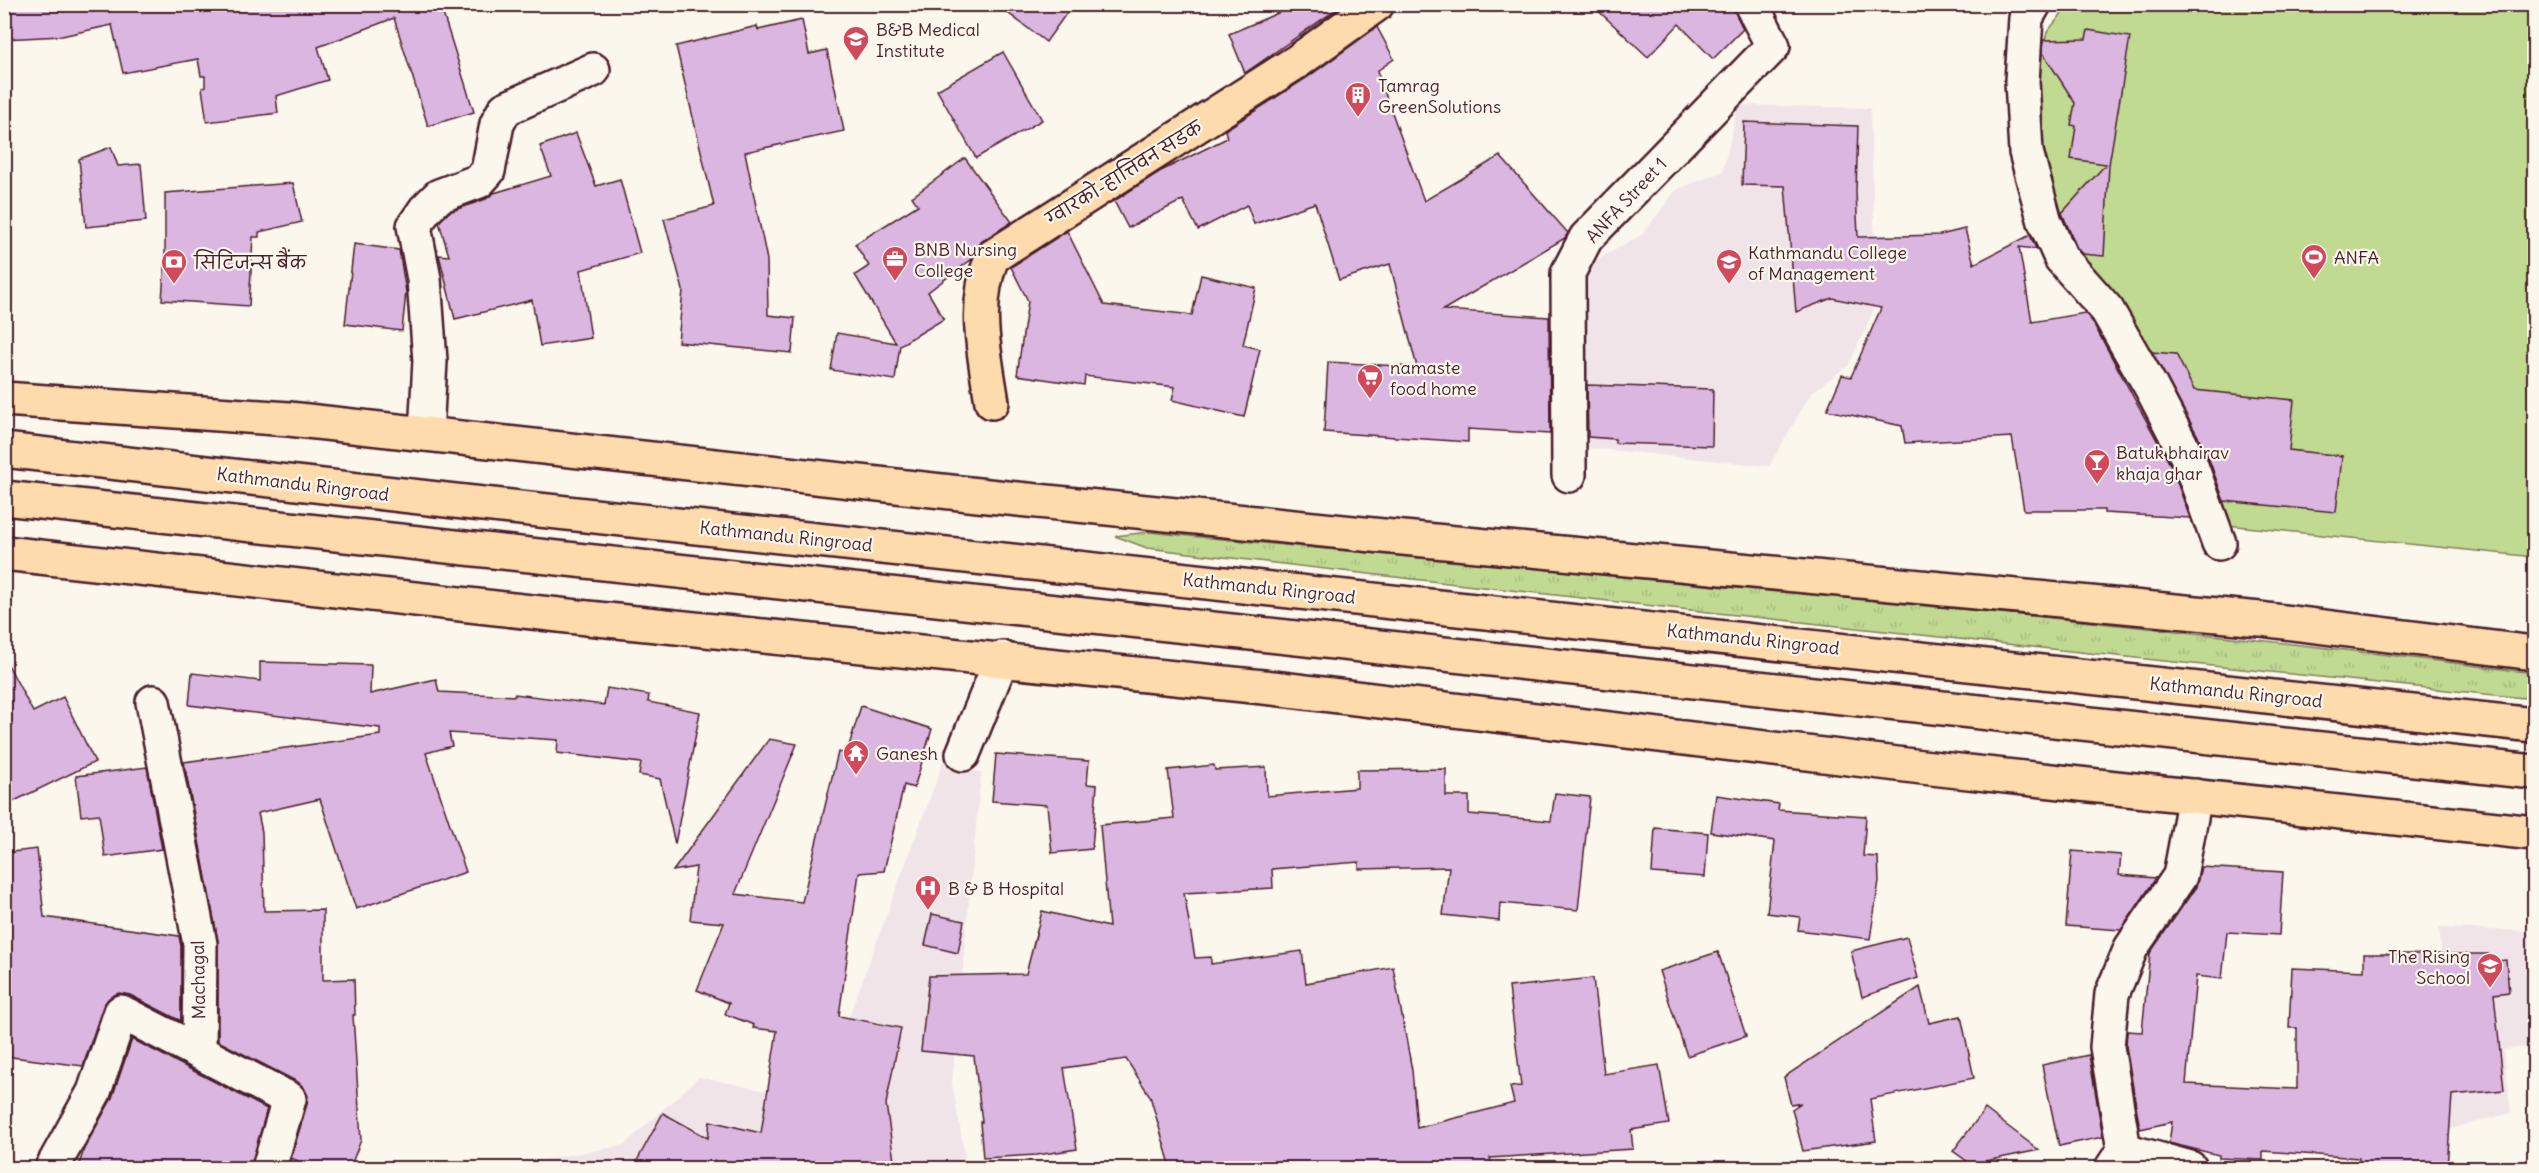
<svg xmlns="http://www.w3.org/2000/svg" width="2539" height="1173" viewBox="0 0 2539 1173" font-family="Delius,'Playpen Sans Deva',sans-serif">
  <defs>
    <pattern id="grass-tufts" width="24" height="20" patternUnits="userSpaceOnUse" patternTransform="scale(1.5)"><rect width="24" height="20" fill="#c0da91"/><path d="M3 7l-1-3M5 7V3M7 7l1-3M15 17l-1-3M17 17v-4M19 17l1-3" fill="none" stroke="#a6bb7d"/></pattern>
  </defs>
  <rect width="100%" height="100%" fill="#fbf7ec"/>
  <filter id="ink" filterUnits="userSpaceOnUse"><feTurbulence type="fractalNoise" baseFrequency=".0167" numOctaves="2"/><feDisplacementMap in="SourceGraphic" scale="12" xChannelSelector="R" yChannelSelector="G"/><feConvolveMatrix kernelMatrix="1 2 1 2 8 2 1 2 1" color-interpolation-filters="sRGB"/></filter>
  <g filter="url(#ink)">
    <g fill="#f1e4e9">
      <path d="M1738 105 1870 108 1877 302 1849 365 1812 392 1769 466 1578 447 1582 268 1642 235 1676 190 1723 171Z"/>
      <path d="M944 760 981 773 952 1083 967 1168H497L624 1145 699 1077 827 1103 837 1049Z"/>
      <path d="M2439 928 2534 931V1046L2504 1050 2511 1113 2447 1130 2452 1069Z"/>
    </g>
    <path fill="url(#grass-tufts)" stroke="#857c5e" stroke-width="1.5" d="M1148 532C1610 577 2074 614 2534 673V699C2072 652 1609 603 1147 548L1115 536Z"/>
    <path fill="#c0da91" stroke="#857c5e" stroke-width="1.5" d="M2069 5H2534V557L2217 524 2078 263 2041 163 2034 88 2047 32Z"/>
    <g fill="#dab6e1" stroke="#4a1f2b" stroke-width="1.5">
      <path d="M4 4H440L474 112 428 126 394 18 318 47 328 80 276 96 278 113 207 122 202 88 205 87V76H201L198 59 123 73 112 25 62 36 4 39Z"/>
      <path d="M996 4H1073L1046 42Z"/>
      <path d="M1299 4H1344L1245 73 1229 34Z"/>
      <path d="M1591 4H1732L1743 29 1713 59 1679 24 1648 57Z"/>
      <path d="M802 20 809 54 827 50 844 131 745 152 767 260 768 315 795 318 792 353 678 342 683 290 664 219 714 206 676 46 757 26 758 30Z"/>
      <path d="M1377 27 1394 59 1377 71 1424 201 1500 156 1568 233 1565 238 1443 310 1549 317 1550 434 1468 429V442L1324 432 1328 362 1417 367 1390 264 1339 280 1315 203 1254 224 1247 205 1198 230 1183 200 1128 228 1114 201 1159 172 1227 138 1225 130 1308 77Z"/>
      <path d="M2088 30 2130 37 2109 165 2104 256 2082 254 2077 248 2062 213 2106 164 2071 159 2076 126 2071 125 2075 103 2043 53V40L2086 39Z"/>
      <path d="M1003 52 1042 120 976 158 937 90Z"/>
      <path d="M1744 122 1858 126 1856 192 1858 237 1940 235 1965 229 1974 264 2030 235 2036 249 2019 247 2032 322 2085 313 2092 321 2172 468 2190 518 2104 513V510H2024L2012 437 1905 443 1902 426 1827 410 1842 375 1851 377 1881 308 1832 298 1796 312 1785 186 1742 185Z"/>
      <path d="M576 133 596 186 620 179 640 253 581 270 591 338 540 346 532 300 455 319 439 255 449 256 439 222 449 212 486 199 494 193 551 176 540 146Z"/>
      <path d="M111 147 118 166 141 164 146 221 86 227 79 159Z"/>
      <path d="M965 158 1012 222 982 241 972 259 928 292 944 319 900 345 895 380 831 370 837 333 896 343 855 275 869 266 855 244 918 205 912 197Z"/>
      <path d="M293 183 302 222 259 232V237H253L249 306 162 300 165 259V193Z"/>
      <path d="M1067 231 1104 305 1192 315 1201 275 1256 288 1243 345 1260 349 1244 417 1172 400 1175 387 1085 376 1084 385 1017 375 1028 301 1011 267Z"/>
      <path d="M354 244 399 250 406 292 402 331 345 324Z"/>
      <path d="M2152 352 2176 354 2194 390 2294 400 2289 450 2342 456 2336 512 2224 501 2206 451Z"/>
      <path d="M1587 385 1713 389 1712 446 1615 443V439L1588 437Z"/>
      <path d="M4 657 33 712 63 697 95 762 4 806Z"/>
      <path d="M260 662 371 665 370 694 436 679 439 692 515 696V694L604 705 607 688 649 695 648 702 700 712 675 844 660 779 639 775 641 763 557 753 558 740 449 733 452 746 426 753 466 872 356 909 320 799 258 813 262 832 264 911 323 910V980L354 979 355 1015H353L361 1140 350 1168H315L291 1158 307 1104 308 1096 304 1088 298 1082 218 1041V941L184 762 380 735V728L189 705 192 673 260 681Z"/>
      <path d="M861 706 932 729 914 788 904 785 884 871 859 873 839 1016 901 1028 886 1104 895 1168H633L663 1113 708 1138 710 1121 761 1133 777 1031 753 1028 754 1025 725 1014 729 1003 697 990 724 923 690 920 696 867 673 871 769 739 797 744 735 894 802 902 838 752 844 753 845 748 848 749Z"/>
      <path d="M996 754 1089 761 1087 784 1097 785 1092 849 1052 853 1047 805 992 801Z"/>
      <path d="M1214 765 1215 770 1266 767 1267 796 1357 788V770L1446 769V796H1469V814L1551 821 1555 793 1590 797 1578 910 1500 903 1499 921 1443 915 1449 867 1359 869V862L1272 869 1273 888 1184 893 1195 958 1211 957V964L1302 951 1306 983 1393 967 1412 1070 1417 1128 1514 1103 1510 1087 1521 1086 1509 987 1593 978 1604 1074 1659 1065 1669 1124 1631 1130 1633 1149 1490 1158 1493 1168H1171L1150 1096 1126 1059 1064 1068 1077 1149 1037 1155 983 1158 980 1122H982L974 1056 921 1051 929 976 1026 974 1042 911 1109 927 1100 825 1174 818 1168 770Z"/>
      <path d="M147 767 162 849 105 857 99 814 81 816 76 776Z"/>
      <path d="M1716 795 1779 804 1778 810 1866 816 1863 856 1878 857 1879 881 1870 939 1798 930 1800 917 1767 913 1775 841 1711 832Z"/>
      <path d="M1655 828 1708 833 1705 877 1652 873Z"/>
      <path d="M37 849 44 917 179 936 181 946V1021L130 995 119 993 109 998 103 1006 83 1066 4 1056V853Z"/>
      <path d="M2072 851 2121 855 2119 875 2156 878 2121 930 2066 926Z"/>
      <path d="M2201 867 2283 872 2279 935 2227 932 2222 979 2196 976 2186 1084 2297 1089V1028H2289L2292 968 2364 971V954H2488V962L2506 960 2509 992 2494 994 2504 1090 2452 1095 2447 1168H2359V1158L2263 1151V1160L2219 1158V1155L2169 1143 2172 1122 2140 1129 2126 1046 2127 1031 2142 1032 2150 953 2196 887Z"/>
      <path d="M932 914 964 921 958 953 925 945Z"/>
      <path d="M1907 937 1918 978 1862 997 1851 951Z"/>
      <path d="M1718 952 1746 1036 1687 1056 1659 971Z"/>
      <path d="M1920 987 1929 1023 1961 1016 1974 1078 1870 1099 1876 1141 1803 1151 1792 1109 1801 1103 1791 1105 1784 1077Z"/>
      <path d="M132 1039 267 1109 251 1168H78L84 1149 112 1098Z"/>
      <path d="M2089 1055 2103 1137 2059 1146 2042 1065Z"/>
      <path d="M1985 1109 2039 1150 1971 1164 1953 1151Z"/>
    </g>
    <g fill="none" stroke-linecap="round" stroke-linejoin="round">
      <g stroke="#4a1f2b" stroke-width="38">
        <g id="minor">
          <path d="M2034 4 2026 18 2022 81 2026 152 2045 222 2061 258 2107 310 2151 387 2189 460 2219 543"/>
          <path d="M426 434 430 361 424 279 414 226 425 210 439 196 479 181 488 171 497 124 505 109 593 70"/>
          <path d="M1569 475 1568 273 1586 238 1773 46 1751 4"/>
          <path d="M153 702 200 944 199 1052 289 1099 269 1168"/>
          <path d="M963 754 1002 658"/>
          <path d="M2124 1150 2190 1168"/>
          <path d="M52 1168 94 1092 121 1012 199 1052"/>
          <path d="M2112 1168 2124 1150 2107 1047 2112 994 2131 948 2180 876 2195 796"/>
        </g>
      </g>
      <g stroke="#4a1f2b" stroke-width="38">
        <g id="major">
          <path d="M4 399 289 419 978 495 1403 538 2260 619 2534 653"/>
          <path d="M992 402C984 351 973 306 992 257L1298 61 1377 4"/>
          <path d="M4 553 568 616 1273 688 1922 767 2534 833"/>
        </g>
      </g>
      <g stroke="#4a1f2b" stroke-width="38">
        <g id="highway">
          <path d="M4 450 455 501 2534 725"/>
          <path d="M4 498 2534 772"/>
        </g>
      </g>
      <use href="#minor" stroke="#fbf7ec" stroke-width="33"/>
      <use href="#major" stroke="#fedbac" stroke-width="33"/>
      <use href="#highway" stroke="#fedbac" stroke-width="33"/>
    </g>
  </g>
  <defs>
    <g id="university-pin" transform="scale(1.35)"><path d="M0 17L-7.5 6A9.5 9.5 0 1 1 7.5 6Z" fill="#d1495b" stroke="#fbf7ec"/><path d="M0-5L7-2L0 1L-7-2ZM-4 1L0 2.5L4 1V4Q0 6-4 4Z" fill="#fff"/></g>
    <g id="building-pin" transform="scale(1.35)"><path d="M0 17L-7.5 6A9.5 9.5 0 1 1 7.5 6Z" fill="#d1495b" stroke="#fbf7ec"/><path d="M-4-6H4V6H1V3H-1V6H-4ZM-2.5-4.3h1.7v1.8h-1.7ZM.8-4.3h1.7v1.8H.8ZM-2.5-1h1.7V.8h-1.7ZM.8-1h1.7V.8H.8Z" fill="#fff"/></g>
    <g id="stadium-pin" transform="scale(1.35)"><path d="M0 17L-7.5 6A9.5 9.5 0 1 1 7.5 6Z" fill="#d1495b" stroke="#fbf7ec"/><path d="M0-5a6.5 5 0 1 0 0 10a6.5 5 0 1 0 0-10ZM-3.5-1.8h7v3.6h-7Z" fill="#fff"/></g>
    <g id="office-pin" transform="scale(1.35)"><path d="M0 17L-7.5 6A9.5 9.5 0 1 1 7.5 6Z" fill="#d1495b" stroke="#fbf7ec"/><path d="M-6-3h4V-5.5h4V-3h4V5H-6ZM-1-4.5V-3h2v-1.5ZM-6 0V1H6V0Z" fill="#fff"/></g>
    <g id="bank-pin" transform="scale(1.35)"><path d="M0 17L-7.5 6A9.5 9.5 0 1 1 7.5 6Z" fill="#d1495b" stroke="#fbf7ec"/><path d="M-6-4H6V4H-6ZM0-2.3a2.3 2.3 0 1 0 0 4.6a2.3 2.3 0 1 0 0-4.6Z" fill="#fff"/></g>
    <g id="supermarket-pin" transform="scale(1.35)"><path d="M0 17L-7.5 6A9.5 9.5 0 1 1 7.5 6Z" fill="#d1495b" stroke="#fbf7ec"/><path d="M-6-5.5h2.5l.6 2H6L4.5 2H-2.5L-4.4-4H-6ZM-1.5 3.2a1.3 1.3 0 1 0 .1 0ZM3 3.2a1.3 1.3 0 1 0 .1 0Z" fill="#fff"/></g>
    <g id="bar-pin" transform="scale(1.35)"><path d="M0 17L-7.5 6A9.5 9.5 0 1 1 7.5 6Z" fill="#d1495b" stroke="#fbf7ec"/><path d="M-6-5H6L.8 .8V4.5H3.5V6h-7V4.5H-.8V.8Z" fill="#fff"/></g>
    <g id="temple-pin" transform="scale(1.35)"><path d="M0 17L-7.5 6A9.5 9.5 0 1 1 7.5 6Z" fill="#d1495b" stroke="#fbf7ec"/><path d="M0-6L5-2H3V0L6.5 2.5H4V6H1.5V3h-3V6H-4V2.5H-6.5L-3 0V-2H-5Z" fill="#fff"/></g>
    <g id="hospital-pin" transform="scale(1.35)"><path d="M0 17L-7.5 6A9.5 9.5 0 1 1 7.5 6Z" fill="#d1495b" stroke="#fbf7ec"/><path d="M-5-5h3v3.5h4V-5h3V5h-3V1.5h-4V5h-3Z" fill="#fff"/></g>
    <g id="school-pin" transform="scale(1.35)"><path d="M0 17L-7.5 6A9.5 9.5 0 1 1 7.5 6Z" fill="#d1495b" stroke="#fbf7ec"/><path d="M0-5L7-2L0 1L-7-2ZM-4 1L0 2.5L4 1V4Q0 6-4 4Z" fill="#fff"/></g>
  </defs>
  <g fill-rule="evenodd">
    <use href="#university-pin" x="856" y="39"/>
    <use href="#building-pin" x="1358" y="95"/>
    <use href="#stadium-pin" x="2314" y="257"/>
    <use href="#office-pin" x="895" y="259"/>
    <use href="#bank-pin" x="174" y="262"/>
    <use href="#university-pin" x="1729" y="262"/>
    <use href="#supermarket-pin" x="1370" y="377"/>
    <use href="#bar-pin" x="2097" y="462"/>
    <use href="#temple-pin" x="856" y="753"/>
    <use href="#hospital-pin" x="928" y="888"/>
    <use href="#school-pin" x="2490" y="966"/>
  </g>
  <g text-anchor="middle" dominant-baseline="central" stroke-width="4.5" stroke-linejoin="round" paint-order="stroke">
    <g font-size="18" fill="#4a1f2b" stroke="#fbf7ec" text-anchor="start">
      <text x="876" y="29">B&amp;B Medical<tspan x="876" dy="21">Institute</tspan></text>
      <text x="1378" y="85">Tamrag<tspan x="1378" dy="21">GreenSolutions</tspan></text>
      <text x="914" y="249">BNB Nursing<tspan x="914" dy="21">College</tspan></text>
      <text x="1748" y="252">Kathmandu College<tspan x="1748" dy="21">of Management</tspan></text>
      <text x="2334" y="257">ANFA</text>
      <text x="194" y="262">सिटिजन्स बैंक</text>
      <text x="1390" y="367">namaste<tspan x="1390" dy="21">food home</tspan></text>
      <text x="2116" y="452">Batuk bhairav<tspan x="2116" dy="21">khaja ghar</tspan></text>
      <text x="876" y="753">Ganesh</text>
      <text x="948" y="888">B &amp; B Hospital</text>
      <text x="2470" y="956" text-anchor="end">The Rising<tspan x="2470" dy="21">School</tspan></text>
    </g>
    <g font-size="18" fill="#4a1f2b" stroke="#fbf7ec">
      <text transform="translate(1124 173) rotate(-32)">ग्वारको-हात्तिवन सडक</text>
      <text transform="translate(1626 200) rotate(-47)">ANFA Street 1</text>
      <text transform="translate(303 484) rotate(7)">Kathmandu Ringroad</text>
      <text transform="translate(786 536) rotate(6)">Kathmandu Ringroad</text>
      <text transform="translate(1269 588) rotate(6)">Kathmandu Ringroad</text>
      <text transform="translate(1753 639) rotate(6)">Kathmandu Ringroad</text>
      <text transform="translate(2236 692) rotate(6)">Kathmandu Ringroad</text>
      <text transform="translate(198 980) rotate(-91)">Machagal</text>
    </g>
  </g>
  <rect width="2539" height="1173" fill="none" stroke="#fbf7ec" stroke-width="24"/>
  <rect x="12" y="12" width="2515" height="1149" fill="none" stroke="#4a1f2b" stroke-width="2" filter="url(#ink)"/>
</svg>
